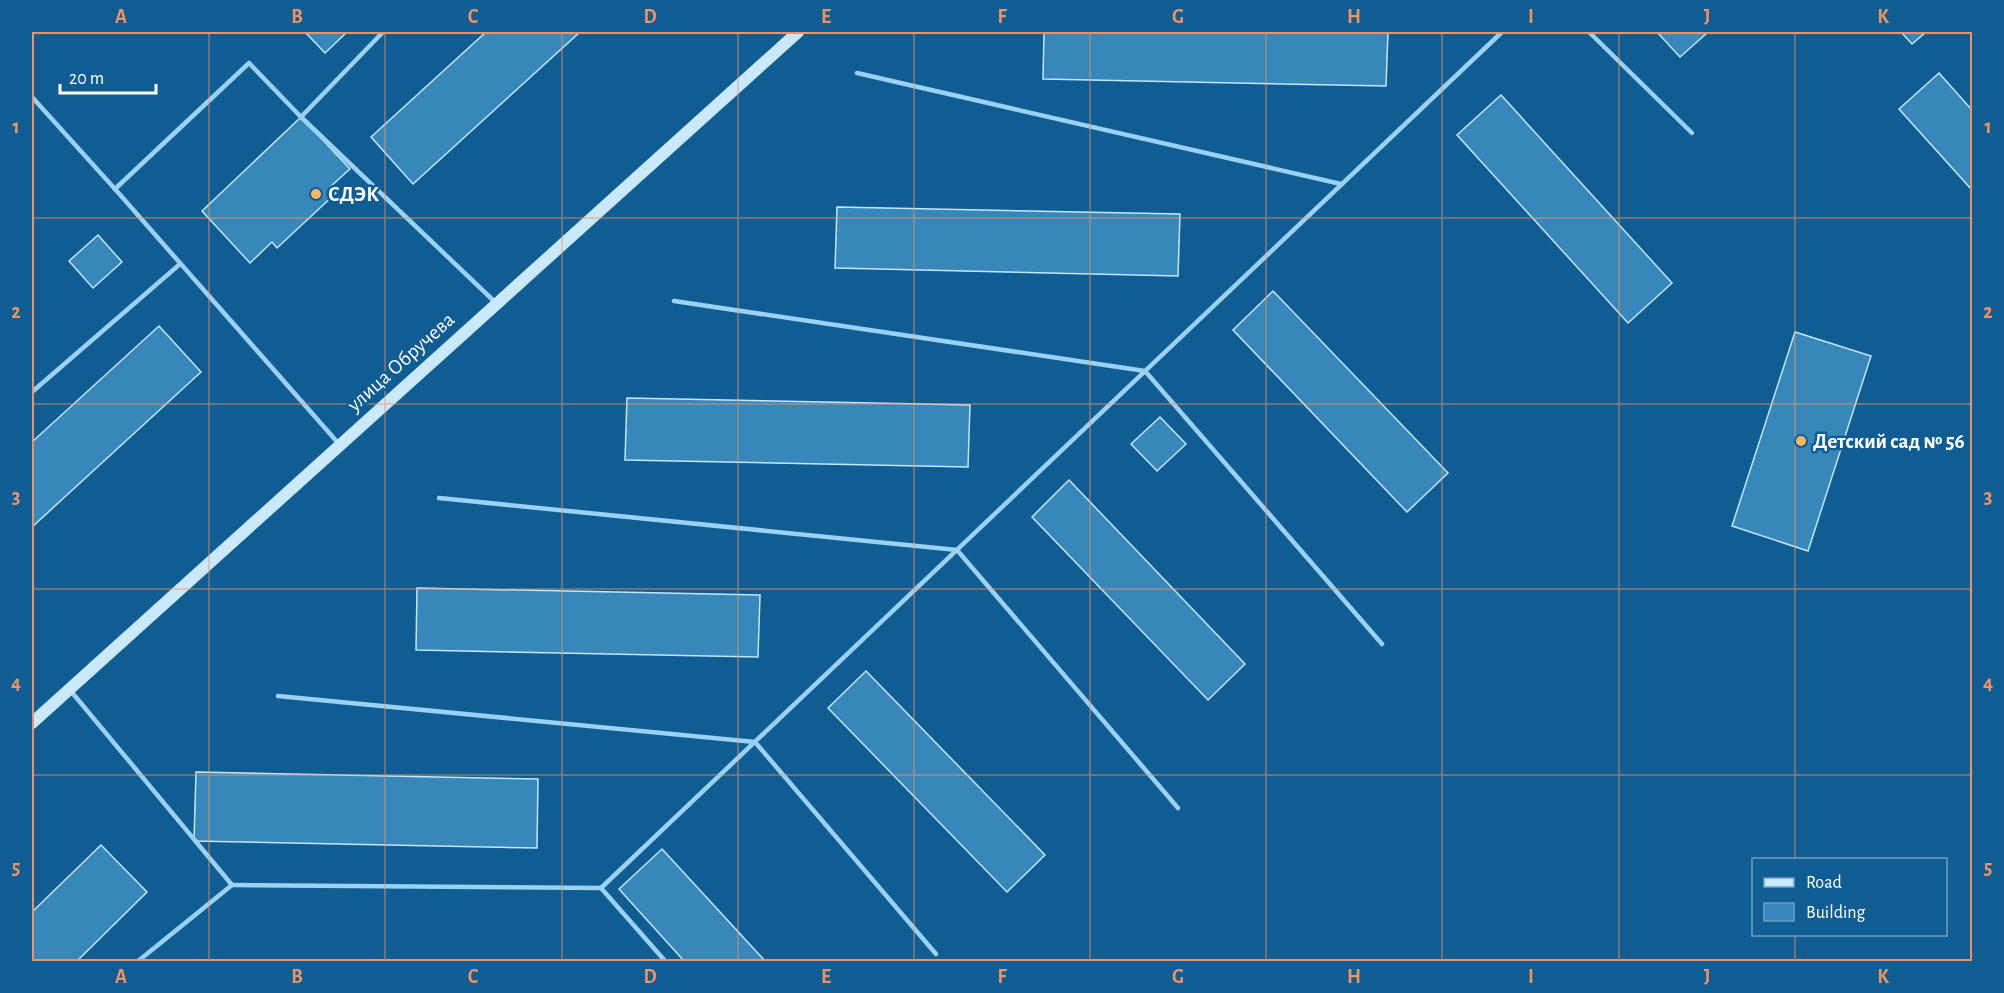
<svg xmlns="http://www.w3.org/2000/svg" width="2004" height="993" viewBox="0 0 2004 993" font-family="'Alegreya Sans',sans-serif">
  <rect width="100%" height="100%" fill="#105d93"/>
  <g fill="#3887bb" stroke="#c3e7fe" stroke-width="1.5">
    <path d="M305 32H347L325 53Z"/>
    <path d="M486 32H580L413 184 371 137Z"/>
    <path d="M1044 32H1388L1386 86 1043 79Z"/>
    <path d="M1657 32H1708L1680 57Z"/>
    <path d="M1901 32H1926L1912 44Z"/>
    <path d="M1939 73 1972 110V190L1899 109Z"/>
    <path d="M1501 95 1672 283 1628 323 1457 135Z"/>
    <path d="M301 117 350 169 330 187 336 193 277 248 272 242 250 263 202 211Z"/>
    <path d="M837 207 1180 214 1178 276 835 268Z"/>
    <path d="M98 235 122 262 93 288 69 261Z"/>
    <path d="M1273 291 1448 473 1407 512 1233 330Z"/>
    <path d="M159 326 201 372 32 527V442Z"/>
    <path d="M1795 332 1871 356 1808 551 1732 526Z"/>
    <path d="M627 398 970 405 968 467 625 460Z"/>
    <path d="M1160 417 1186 444 1157 471 1131 444Z"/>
    <path d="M1069 480 1245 664 1208 700 1032 517Z"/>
    <path d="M417 588 760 595 758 657 416 650Z"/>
    <path d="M866 671 1045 855 1007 892 828 708Z"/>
    <path d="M196 772 538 779 537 848 194 841Z"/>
    <path d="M101 845 147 892 76 962H32V912Z"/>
    <path d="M662 849 766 962H685L619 889Z"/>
  </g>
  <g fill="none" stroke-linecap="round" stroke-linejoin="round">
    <g stroke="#9bd1f4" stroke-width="4.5">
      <path d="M1589 32 1692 133"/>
      <path d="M857 73 1341 184"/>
      <path d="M32 97 115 189 249 63 301 117 383 32"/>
      <path d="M301 117 495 302"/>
      <path d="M115 189 339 444"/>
      <path d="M674 301 1145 371 1382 644"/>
      <path d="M32 392 180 264"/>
      <path d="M439 498 957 550 1178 808"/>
      <path d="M70 690 232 885 137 962"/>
      <path d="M278 696 755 742 936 954"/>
      <path d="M232 885 601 888 666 962"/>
      <path d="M601 888 1502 32"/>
    </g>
    <path stroke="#cbe9fd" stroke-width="12" d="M32 723 798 32"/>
  </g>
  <path fill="none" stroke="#f09361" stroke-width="1.5" stroke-opacity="0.55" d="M209 32V962M385 32V962M562 32V962M738 32V962M914 32V962M1090 32V962M1266 32V962M1442 32V962M1619 32V962M1795 32V860M32 218H1972M32 404H1972M32 589H1972M32 775H1972M1795 934V962"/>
  <g fill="#ffb75e" stroke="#105d93" stroke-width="2">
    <circle cx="316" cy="194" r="6"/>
    <circle cx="1801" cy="441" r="6"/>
  </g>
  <g text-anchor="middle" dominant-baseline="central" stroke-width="5" stroke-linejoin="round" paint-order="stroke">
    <g font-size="21" font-weight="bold" fill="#fff" stroke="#105d93" text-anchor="start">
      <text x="328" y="194">СДЭК</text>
      <text x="1813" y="441">Детский сад № 56</text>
    </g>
    <g font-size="21" fill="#fff" stroke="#105d93">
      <text transform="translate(401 362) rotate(-42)">улица Обручева</text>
    </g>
  </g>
  <rect width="2004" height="993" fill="none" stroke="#105d93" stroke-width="66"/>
  <rect x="1752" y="858" width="195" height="78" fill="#105d93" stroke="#709ebe" stroke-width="1.5"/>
  <rect x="1764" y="878" width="30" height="9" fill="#cbe9fd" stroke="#709ebe" stroke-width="1.5"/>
  <text x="1806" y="888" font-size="18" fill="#ffffff">Road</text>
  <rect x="1764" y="903" width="30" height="18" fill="#3887bb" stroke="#709ebe" stroke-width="1.5"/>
  <text x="1806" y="918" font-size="18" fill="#ffffff">Building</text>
  <path d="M60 84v9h96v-9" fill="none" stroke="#ffffff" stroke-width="3"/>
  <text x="69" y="84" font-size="18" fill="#ffffff" stroke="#105d93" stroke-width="4.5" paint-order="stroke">20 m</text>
  <rect x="33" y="33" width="1938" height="927" fill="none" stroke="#f09361" stroke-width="2"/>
  <g font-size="20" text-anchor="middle" font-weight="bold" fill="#f09361">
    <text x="121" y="23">A</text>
    <text x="297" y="23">B</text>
    <text x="473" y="23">C</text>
    <text x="650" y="23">D</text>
    <text x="826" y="23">E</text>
    <text x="1002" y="23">F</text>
    <text x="1178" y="23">G</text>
    <text x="1354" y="23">H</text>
    <text x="1531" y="23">I</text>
    <text x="1707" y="23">J</text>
    <text x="1883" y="23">K</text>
    <text x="16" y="133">1</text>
    <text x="1988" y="133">1</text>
    <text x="16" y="318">2</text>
    <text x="1988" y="318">2</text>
    <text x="16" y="503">3</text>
    <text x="1988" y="503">3</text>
    <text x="16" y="689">4</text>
    <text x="1988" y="689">4</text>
    <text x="16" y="874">5</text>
    <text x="1988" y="874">5</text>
    <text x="121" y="983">A</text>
    <text x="297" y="983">B</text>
    <text x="473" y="983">C</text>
    <text x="650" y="983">D</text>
    <text x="826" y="983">E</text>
    <text x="1002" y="983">F</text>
    <text x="1178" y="983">G</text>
    <text x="1354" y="983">H</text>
    <text x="1531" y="983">I</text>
    <text x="1707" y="983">J</text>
    <text x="1883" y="983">K</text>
  </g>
</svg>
